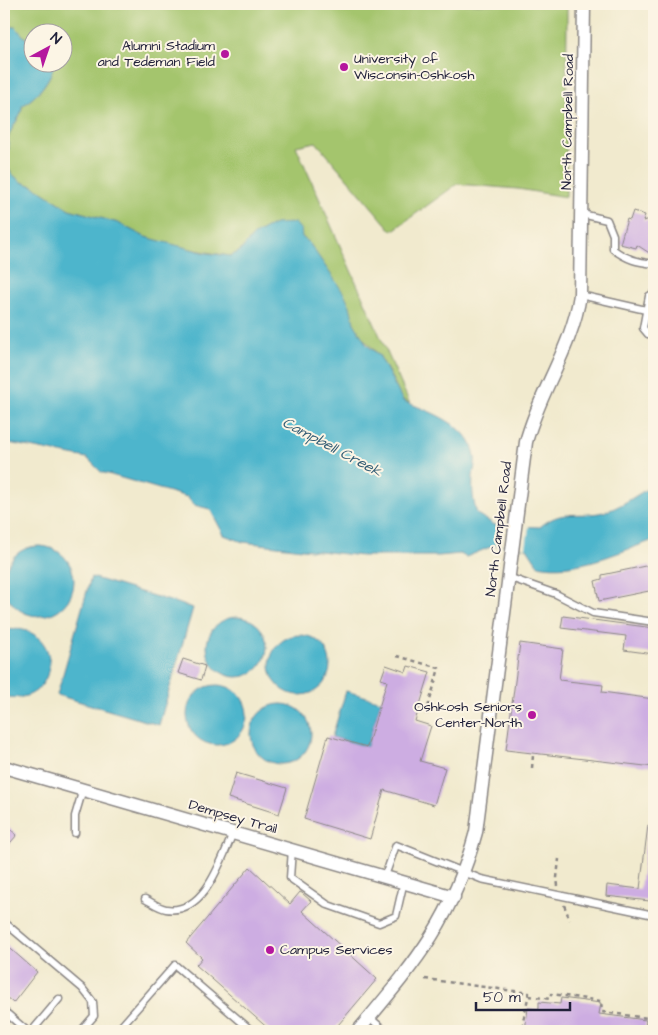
<svg xmlns="http://www.w3.org/2000/svg" width="658" height="1035" viewBox="0 0 658 1035" font-family="'Architects Daughter',sans-serif">
  <rect width="100%" height="100%" fill="#fcf5e5"/>
  <filter id="ink" filterUnits="userSpaceOnUse"><feTurbulence type="fractalNoise" baseFrequency=".02" numOctaves="2"/><feDisplacementMap in="SourceGraphic" scale="10" xChannelSelector="R" yChannelSelector="G"/><feConvolveMatrix kernelMatrix="1 2 1 2 8 2 1 2 1" color-interpolation-filters="sRGB"/></filter>
  <filter id="wash" filterUnits="userSpaceOnUse"><feTurbulence type="fractalNoise" baseFrequency=".0096" numOctaves="4" result="noise"/><feDisplacementMap in="SourceGraphic" scale="20" xChannelSelector="R" yChannelSelector="G"/><feGaussianBlur stdDeviation="1.12" result="paint"/><feColorMatrix in="noise" values="0 0 0 0 0 0 0 0 0 0 0 0 0 0 0 0 0 1.4 0 .05"/><feComposite in="paint" operator="in"/></filter>
  <g filter="url(#wash)">
    <rect width="100%" height="100%" fill="#f1eace"/>
    <path fill="#a4c56d" stroke="#637454" d="M4 4H567L566 197 518 189 457 184 392 231 316 142 296 146 410 404 400 398 395 384 379 355 359 334 331 277 310 244 302 237 254 235 239 252 230 256 184 248 145 237 118 223 69 209 33 186 21 182 11 173 4 161 9 148C3 133 22 120 22 106 36 97 47 85 53 69L50 63 62 62V32H32V45L15 27H4Z"/>
    <g fill="#4db5cc" stroke="#386c84">
      <path d="M4 27H15L32 45V62L50 63 53 69C47 84 36 97 22 106 22 120 3 133 9 148L4 157Z"/>
      <path d="M4 161 11 173 21 182 33 186 69 209 118 223 145 237 206 253 230 256 239 252 254 235 265 229 275 224 295 223 301 230 302 237 310 244 345 295 350 306 354 323 367 345 379 355 403 401C428 411 472 425 475 457 476 463 474 470 473 476 472 490 473 501 477 514L495 525 540 527C561 509 575 517 599 513 618 510 637 494 654 485V540C618 552 576 573 538 565L527 548 495 545 466 557 460 554 438 556H362L243 542 224 535 210 509 194 505 187 497 101 472 87 458 4 442Z"/>
      <circle cx="39" cy="581" r="35"/>
      <path d="M91 577 193 608 159 725 57 695Z"/>
      <circle cx="237" cy="647" r="30"/>
      <path d="M18 629C68 636 54 709 4 696V630Z"/>
      <circle cx="300" cy="665" r="30"/>
      <circle cx="217" cy="715" r="30"/>
      <path d="M346 691 381 701 367 747 332 737Z"/>
      <circle cx="281" cy="734" r="30"/>
    </g>
    <path fill="#f1eace" d="M498 523 529 526 526 548 495 545Z"/>
    <g id="blocks">
      <g fill="#cdade2">
        <path d="M633 211 645 215 643 221 654 218V256L637 245 636 248 620 244 627 219 630 220Z"/>
        <path d="M650 565 651 569H654V590L599 601 595 581 602 579V575Z"/>
        <path d="M563 616 654 628V654L624 650 626 636 561 628Z"/>
        <path d="M520 643 563 649 559 680 603 685 602 692 654 699 651 732H654V767L506 750Z"/>
        <path d="M183 659 205 666 201 680 178 673Z"/>
        <path d="M386 665 406 672 408 666 430 672 415 721 431 726 420 761 445 768 434 805 384 790 370 839 304 819 328 736 367 747 387 681 381 679Z"/>
        <path d="M236 773 287 788 279 814 228 798Z"/>
        <path d="M4 824 17 835 4 850Z"/>
        <path d="M648 825 654 826V866L650 901 606 896 607 885 640 889Z"/>
        <path d="M250 867 290 904 300 892 302 893 311 901 302 911 377 979 333 1031H271L196 965 202 958 186 943Z"/>
        <path d="M4 943 37 972 13 1003 4 995Z"/>
        <path d="M561 998 601 1003 599 1014 646 1020 645 1031H525L528 1008 539 1009V1002L560 1004Z"/>
      </g>
    </g>
  </g>
  <g filter="url(#ink)">
    <use href="#blocks" fill-opacity="0" stroke="#8a8684" stroke-width="1"/>
    <g fill="none" stroke-linecap="round" stroke-linejoin="round">
      <g stroke="#8a8684" stroke-width="9">
        <g id="service">
          <path d="M582 214 607 220 613 235V249C627 260 638 262 654 264"/>
          <path d="M654 293 649 296 643 328 648 334 654 335"/>
          <path d="M580 295 646 310"/>
          <path d="M508 577 556 594 593 613 654 622"/>
          <path d="M75 833V816L83 789"/>
          <path d="M292 849 290 878 328 905 379 923 396 916 404 881"/>
          <path d="M385 876 396 845 481 879 654 915"/>
          <path d="M145 899C151 902 159 908 166 909 205 915 221 860 233 833"/>
          <path d="M4 922 82 988 93 1002 94 1016 81 1031"/>
          <path d="M4 1011 27 1031"/>
          <path d="M369 1017 385 1031"/>
          <path d="M32 1031 59 999"/>
          <path d="M117 1031 175 965 252 1031"/>
        </g>
      </g>
      <g stroke="#8a8684" stroke-width="15">
        <g id="minor">
          <path d="M4 767 454 897"/>
          <path d="M358 1031C415 963 452 921 476 832L526 442C540 390 572 348 580 295L584 4"/>
        </g>
      </g>
      <g stroke="#8a8684" stroke-width="2.5" stroke-dasharray="4 4" stroke-linecap="butt">
        <path d="M397 656 439 668 425 718"/>
        <path d="M420 706 428 709"/>
        <path d="M532 768 533 755"/>
        <path d="M558 886 557 878 559 859"/>
        <path d="M564 905 570 920"/>
        <path d="M425 979 529 993 521 1031"/>
        <path d="M529 996 550 999 551 994 601 1001 602 1012 648 1018V1024L654 1025"/>
      </g>
      <use href="#service" stroke="#fff" stroke-width="6"/>
      <use href="#minor" stroke="#fff" stroke-width="12"/>
    </g>
  </g>
  <g fill="#b5179e" stroke="#fcf5e5" stroke-width="2">
    <circle cx="225" cy="54" r="5"/>
    <circle cx="344" cy="67" r="5"/>
    <circle cx="532" cy="715" r="5"/>
    <circle cx="270" cy="950" r="5"/>
  </g>
  <g text-anchor="middle" dominant-baseline="central" stroke-width="4" stroke-linejoin="round" paint-order="stroke">
    <g font-size="14" fill="#22223b" stroke="#fcf5e5" text-anchor="end">
      <text x="215" y="46">Alumni Stadium<tspan x="215" dy="16">and Tedeman Field</tspan></text>
      <text x="354" y="59" text-anchor="start">University of<tspan x="354" dy="16">Wisconsin-Oshkosh</tspan></text>
      <text x="522" y="707">Oshkosh Seniors<tspan x="522" dy="16">Center-North</tspan></text>
      <text x="280" y="950" text-anchor="start">Campus Services</text>
    </g>
    <g font-size="14" fill="#22223b" stroke="#fcf5e5">
      <text transform="translate(568 122) rotate(-89)">North Campbell Road</text>
      <text transform="translate(499 529) rotate(-83)">North Campbell Road</text>
      <text transform="translate(233 817) rotate(16)">Dempsey Trail</text>
    </g>
    <g font-size="15" font-style="italic" fill="#335d75" stroke="#fcf5e5">
      <text transform="translate(332 447) rotate(28)">Campbell Creek</text>
    </g>
  </g>
  <rect width="658" height="1035" fill="none" stroke="#fcf5e5" stroke-width="20"/>
  <g transform="translate(48 48) rotate(40)"><circle r="24" fill="#fcf5e5" stroke="#a5a1a1"/>
  <path d="M0-4L9 19L0 12L-9 19Z" fill="#b5179e"/>
  <text y="-8" font-size="14" font-weight="bold" text-anchor="middle" fill="#22223b">N</text>
  </g>
  <path d="M476 1002v8h94v-8" fill="none" stroke="#22223b" stroke-width="2.5"/>
  <text x="483" y="1002" font-size="15" fill="#22223b" stroke="#fcf5e5" stroke-width="4" paint-order="stroke">50 m</text>
</svg>
